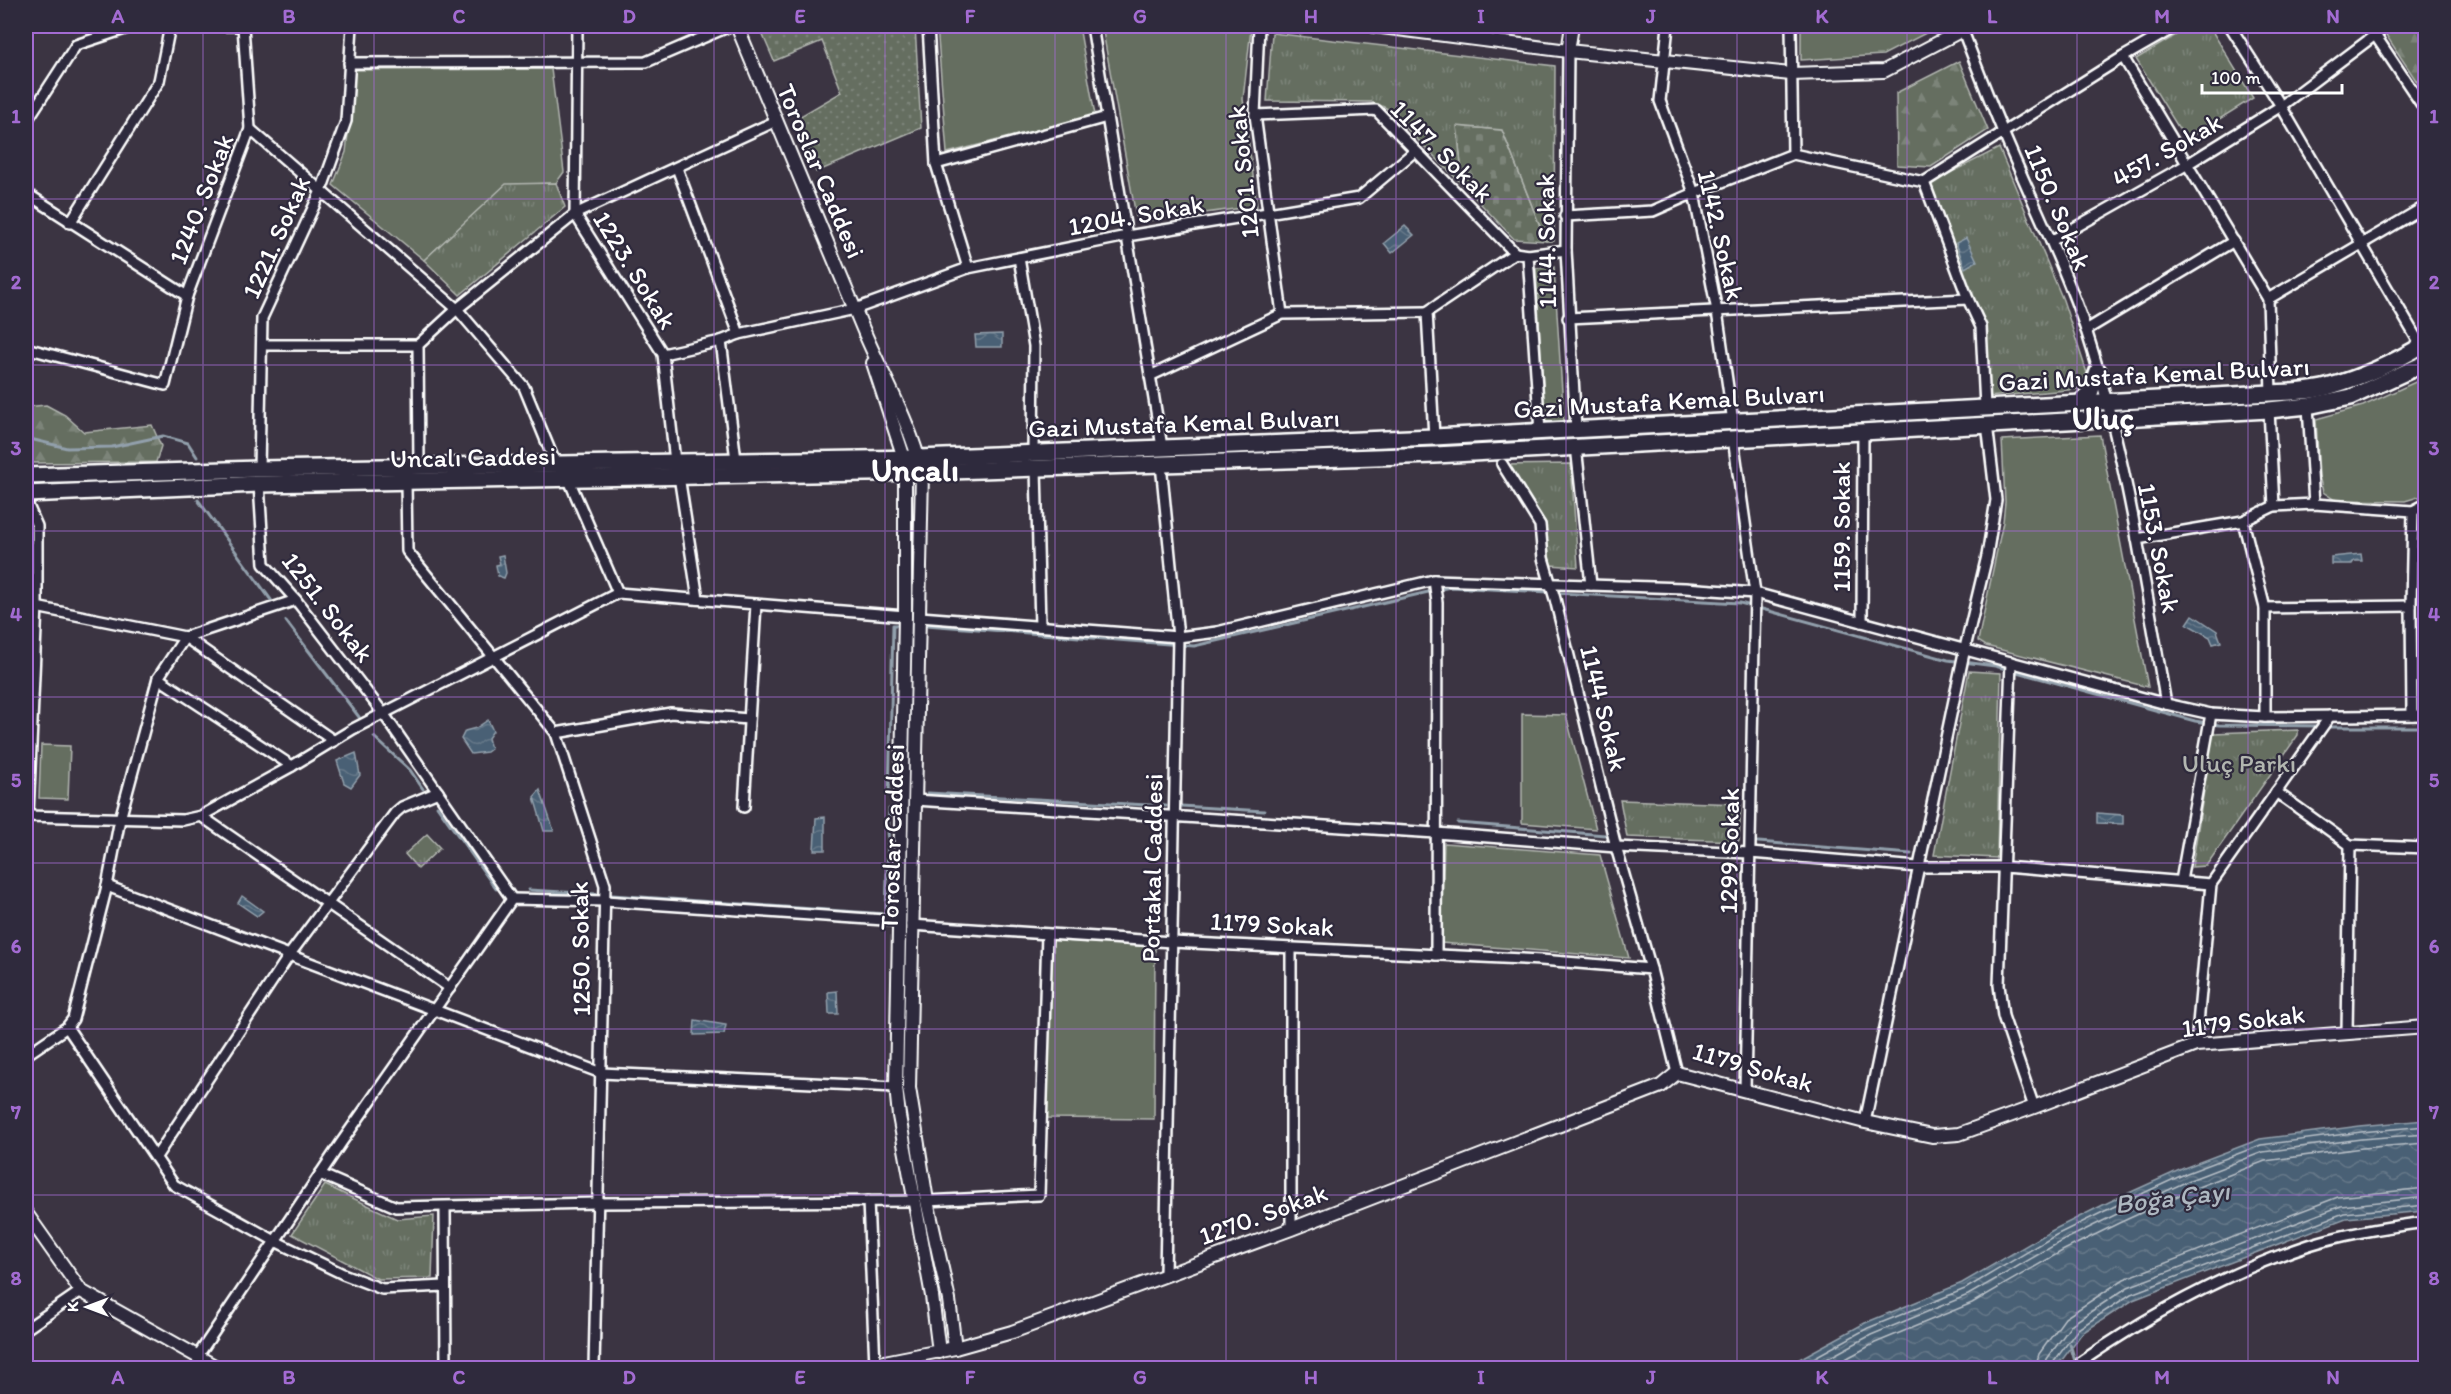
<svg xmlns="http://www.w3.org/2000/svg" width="2451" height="1394" viewBox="0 0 2451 1394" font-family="Itim,sans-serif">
  <defs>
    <pattern id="forest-firs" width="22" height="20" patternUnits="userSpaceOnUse" patternTransform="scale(1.5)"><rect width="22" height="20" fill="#656e61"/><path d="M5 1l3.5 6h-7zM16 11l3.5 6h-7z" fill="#7c8479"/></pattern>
    <pattern id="cemetery-stones" width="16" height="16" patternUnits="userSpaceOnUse" patternTransform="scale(1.5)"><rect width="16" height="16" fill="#656e61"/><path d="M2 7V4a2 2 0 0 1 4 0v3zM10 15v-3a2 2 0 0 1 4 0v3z" fill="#7c8479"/></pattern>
    <pattern id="park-tufts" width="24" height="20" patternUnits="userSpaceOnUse" patternTransform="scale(1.5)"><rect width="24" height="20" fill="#656e61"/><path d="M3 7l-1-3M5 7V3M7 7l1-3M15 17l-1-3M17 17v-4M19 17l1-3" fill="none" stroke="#7c8479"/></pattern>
    <pattern id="garden-dots" width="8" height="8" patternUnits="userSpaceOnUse" patternTransform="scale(1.5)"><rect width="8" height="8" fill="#656e61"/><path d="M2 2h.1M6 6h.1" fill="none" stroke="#7c8479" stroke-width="1.8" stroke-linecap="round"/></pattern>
    <pattern id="water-waves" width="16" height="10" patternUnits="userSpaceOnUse" patternTransform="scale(1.5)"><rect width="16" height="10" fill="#4a6074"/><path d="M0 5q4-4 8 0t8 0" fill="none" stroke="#657889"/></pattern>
  </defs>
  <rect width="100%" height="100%" fill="#3b3442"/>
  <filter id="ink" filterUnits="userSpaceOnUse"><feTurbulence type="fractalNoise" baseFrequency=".0167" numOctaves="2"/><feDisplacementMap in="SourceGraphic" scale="12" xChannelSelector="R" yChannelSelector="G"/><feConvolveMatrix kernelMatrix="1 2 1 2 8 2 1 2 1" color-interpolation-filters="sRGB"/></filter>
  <g filter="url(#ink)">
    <g fill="#656e61" stroke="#b2b6b0" stroke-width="1.5">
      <path d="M937 26H1079L1095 115 947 153Z"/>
      <path d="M1102 26H1223L1251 29 1243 99 1257 206 1137 222Z"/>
      <path d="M1801 26H1930L1934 29 1883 55 1801 60Z"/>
      <path d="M551 69 564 172 556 183 506 185 424 260 333 185 346 152 355 70Z"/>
      <path d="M1554 267 1564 423 1545 424 1536 268Z"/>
      <path d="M2422 379 2426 385 2425 495 2405 501 2335 500 2323 492 2319 476 2316 419 2363 406Z"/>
      <path d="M2100 435 2148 687 1986 646 1978 641 2003 522 2005 502 2002 440Z"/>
      <path d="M1522 714 1566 715 1596 829 1522 823Z"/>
      <path d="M41 745 70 746 68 799 39 798Z"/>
      <path d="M1444 843 1600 855 1629 958 1441 943Z"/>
      <path d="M1051 940 1155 947 1154 1119 1046 1118Z"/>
    </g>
    <g fill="url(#forest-firs)" stroke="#b2b6b0" stroke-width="1.5">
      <path d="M2393 26H2425V94L2384 32Z"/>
      <path d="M1959 61 1988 130 1931 167 1897 165 1896 93Z"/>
      <path d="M46 405 65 415 84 432 152 425 161 446 156 462 26 463V407Z"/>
    </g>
    <path fill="url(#cemetery-stones)" stroke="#b2b6b0" stroke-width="1.5" d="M1457 126 1502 130 1546 241 1514 239 1463 185Z"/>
    <g fill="url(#park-tufts)" stroke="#b2b6b0" stroke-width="1.5">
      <path d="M2191 26H2209L2253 98 2186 140 2136 59Z"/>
      <path d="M1272 33 1555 66 1554 241H1546L1502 130 1457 126 1463 185 1386 108 1372 102 1267 101Z"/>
      <path d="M1999 148 2063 300 2087 373 2079 389 1987 397 1984 328 1928 184Z"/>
      <path d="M556 183 565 207 460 295 424 260 506 184Z"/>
      <path d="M1571 464 1578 567 1550 565 1546 523 1507 465Z"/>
      <path d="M1969 671 2001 673 1997 858 1934 855Z"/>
      <path d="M2298 730V735L2206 866 2192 867 2213 733Z"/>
      <path d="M1620 800 1741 804 1739 841 1627 837Z"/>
      <path d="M427 834 440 848 418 869 405 854Z"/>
      <path d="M325 1185 397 1219 434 1216 432 1278 378 1279 292 1234Z"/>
    </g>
    <path fill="url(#garden-dots)" stroke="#b2b6b0" stroke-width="1.5" d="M759 26H915L921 128 816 172 797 118 842 92 822 41 774 61Z"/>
    <g fill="url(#water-waves)" stroke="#92a0ac" stroke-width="1.5">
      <path d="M1405 226 1414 235 1392 253 1384 243Z"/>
      <path d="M1966 238 1977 261 1965 268 1956 243Z"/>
      <path d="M1002 334V347H976L975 335Z"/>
      <path d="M2361 554 2362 561H2354L2352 564H2331V557Z"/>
      <path d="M503 555 506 573 504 578 498 576 496 565 500 564 498 556Z"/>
      <path d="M2193 615 2217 631 2221 642 2213 644 2210 637 2187 624Z"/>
      <path d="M488 720 493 731 488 738 491 749 487 752 471 754 461 739 465 731 476 728Z"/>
      <path d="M356 753 360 775 351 787 344 783 337 761Z"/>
      <path d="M540 790 554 831H544L534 797Z"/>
      <path d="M2097 813 2123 815V824L2097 823Z"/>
      <path d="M825 817V850H814L816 818Z"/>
      <path d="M242 896 263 911 257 916 238 903Z"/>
      <path d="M837 991 838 1014H829L828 992Z"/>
      <path d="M695 1020 726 1025 724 1034 694 1035Z"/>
      <path d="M2425 1120V1211L2346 1218 2133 1300 2082 1333 2056 1368H1783L1865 1323 1962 1283 2053 1230 2109 1202 2184 1168 2260 1139 2360 1126Z"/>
    </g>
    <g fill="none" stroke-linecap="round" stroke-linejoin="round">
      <g stroke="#b7bfc7" stroke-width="1.5">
        <path d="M1795 1368 1868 1328 1965 1289 2056 1235 2111 1208 2187 1173 2261 1145 2361 1132 2426 1126"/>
        <path d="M1810 1368 1871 1335 1968 1295 2060 1242 2115 1215 2190 1180 2263 1152 2361 1139 2426 1134"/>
        <path d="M1829 1368 1875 1343 1972 1303 2064 1250 2119 1223 2193 1189 2265 1161 2362 1148 2426 1143"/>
        <path d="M2035 1368 2039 1354 2065 1318 2124 1279 2338 1197 2426 1188"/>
        <path d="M2044 1368 2047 1359 2072 1324 2128 1287 2341 1206 2426 1197"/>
        <path d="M2052 1368 2053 1363 2078 1329 2131 1294 2344 1213 2426 1205"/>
      </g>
      <g stroke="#92a0ac" stroke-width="3">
        <path d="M26 438 67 448 112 447 163 436 188 443 197 457"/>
        <path d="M198 500 271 600"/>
        <path d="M1556 593 1740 603 1948 660 1995 666 2195 721 2219 725 2320 726"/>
        <path d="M286 621 359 717"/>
        <path d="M926 625 1194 646 1450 587 1550 592"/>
        <path d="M2326 727H2426"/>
        <path d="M374 737 410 770 423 789"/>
        <path d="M928 793 1166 806"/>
        <path d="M889 794 893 625H900"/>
        <path d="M437 806 496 889"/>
        <path d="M1181 806 1264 811"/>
        <path d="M1458 823 1605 835"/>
        <path d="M1758 842 1911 854"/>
        <path d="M529 890 597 894"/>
        <path d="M612 895 886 914 889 809"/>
        <path d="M2070 1344 2077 1368"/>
      </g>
      <g stroke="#fff" stroke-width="14">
        <g id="minor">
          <path d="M211 26H243"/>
          <path d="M577 26 575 214 663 354 675 462"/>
          <path d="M928 26 936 164 968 268"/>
          <path d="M1092 26 1162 447"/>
          <path d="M1259 26 1255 115 1282 314"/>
          <path d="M1668 26 1660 101 1694 193 1717 311 1733 422"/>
          <path d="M1791 26 1793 154"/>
          <path d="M1956 26 1963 31C1976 65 1989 99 2003 132 2031 199 2064 264 2087 333 2126 454 2144 579 2166 704"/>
          <path d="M2230 26 2281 106 2421 346"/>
          <path d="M2369 26 2426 111"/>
          <path d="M1568 51 1566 250 1576 430"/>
          <path d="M2123 57 2268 299 2271 393"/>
          <path d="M349 63 646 62 730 26"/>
          <path d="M1255 115 1376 110 1515 253"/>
          <path d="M26 122 76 45 134 26"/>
          <path d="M250 129 457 309 524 387 556 465"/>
          <path d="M936 164 1107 117"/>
          <path d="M677 168 739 334"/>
          <path d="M1924 182 1968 299 1981 327 1985 407"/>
          <path d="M26 193 187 296"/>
          <path d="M1565 216 1653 211 1694 193 1793 154 1924 182 2123 57 2177 26"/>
          <path d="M70 223 159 81 170 26"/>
          <path d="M2051 241 2186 165 2281 106 2387 26"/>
          <path d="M1528 255 1540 432"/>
          <path d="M1019 258 1034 346 1033 453"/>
          <path d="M2268 299 2426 206"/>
          <path d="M1568 318 1968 299"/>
          <path d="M2086 330 2234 241"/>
          <path d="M721 341 736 460"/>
          <path d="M262 345H418"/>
          <path d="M26 348 165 385 187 296 250 129 243 26"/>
          <path d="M663 354 721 341 739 334 855 309 968 268 1127 236 1359 198 1415 151"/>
          <path d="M1150 376 1282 314 1427 312"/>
          <path d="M2308 406 2314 504"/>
          <path d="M2269 410 2274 506"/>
          <path d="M1434 437 1427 312 1515 253 1528 255 1566 250"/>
          <path d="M1733 438 1755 593 1745 1090"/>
          <path d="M1576 446 1591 585"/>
          <path d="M1161 464 1178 637 1165 1274"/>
          <path d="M1502 464 1540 525 1543 558 1555 599 1616 847 1651 969"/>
          <path d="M419 466 418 345 457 309 575 214 776 121"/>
          <path d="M1036 468 1040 626"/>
          <path d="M259 469 262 318 321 191 346 121 352 26"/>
          <path d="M679 476 698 599"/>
          <path d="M569 480 618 593"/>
          <path d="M406 482 407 551 556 733 605 885 594 1368"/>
          <path d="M259 484 264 564 296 600 383 713 512 899"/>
          <path d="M26 501 37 526V605L28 816"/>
          <path d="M2243 521 2265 608V717"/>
          <path d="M2137 539 2243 521 2274 506 2314 504 2413 511 2426 504"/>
          <path d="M1434 580 1437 602 1436 955"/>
          <path d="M26 605 185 637 296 600"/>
          <path d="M2265 608 2411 606"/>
          <path d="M920 617 1178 637 1217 632 1434 580 1685 588 1755 593 2166 704 2211 714 2265 717 2426 715"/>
          <path d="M1862 622 1863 431"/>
          <path d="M2011 662 1999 985 2003 1016 2034 1107"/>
          <path d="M158 678 292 766"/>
          <path d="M2412 715 2411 606 2413 511"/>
          <path d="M556 733 671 713 749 719"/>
          <path d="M2276 792 2350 845 2426 848"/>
          <path d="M915 800 1436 833 1616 847 1750 853 1918 867H2004L2211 884"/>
          <path d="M744 807 756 604"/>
          <path d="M26 816 183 820 201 816 292 766 353 729 618 593 905 616"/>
          <path d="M201 816 450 988"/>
          <path d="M2181 881 2211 714"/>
          <path d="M107 886 601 1073 896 1087"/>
          <path d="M911 925 1172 942 1541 960 1651 969 1677 1073"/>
          <path d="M1291 948V1229"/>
          <path d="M67 1027 174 1185 275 1241 343 1274 382 1289 445 1286"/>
          <path d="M2347 1032 2350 845"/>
          <path d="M2196 1045 2211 884 2330 716"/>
          <path d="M26 1055 67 1027 73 1019 107 886 120 819 158 678 185 637 334 741"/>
          <path d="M1865 1122 1965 648 1987 556 1996 500 1987 424"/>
          <path d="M156 1157 290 954 395 813 402 807 438 792"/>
          <path d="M320 1174 396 1207 598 1203 914 1201"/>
          <path d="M868 1201 875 1365"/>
          <path d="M927 1201 1039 1195 1047 934"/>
          <path d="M445 1207 446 1368"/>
          <path d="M26 1329 81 1291"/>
          <path d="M197 1357 341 1143 512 899 605 901 899 921"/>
          <path d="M2082 1361C2152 1313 2228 1272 2309 1245 2347 1233 2386 1227 2426 1222"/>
        </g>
      </g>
      <g stroke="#fff" stroke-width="16">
        <g id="tertiary">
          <path d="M737 26C779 127 821 228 863 329 883 377 910 421 922 472L909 1088 927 1201 949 1300 955 1348"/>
          <path d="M1374 26 1568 51 1791 74 1884 71 1970 26"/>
          <path d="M1568 51 1572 26"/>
          <path d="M873 363 904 458 905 472V616L896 1087 899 1116 932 1296 939 1352"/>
          <path d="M26 1213 81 1291 218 1368"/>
          <path d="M854 1368 955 1348 1012 1332 1291 1229 1661 1086 1677 1073 1865 1122 1932 1136 1959 1134 2034 1107 2196 1045 2426 1027"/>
        </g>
      </g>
      <g stroke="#fff" stroke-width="20">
        <g id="primary">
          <path d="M2080 403 2090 393 2098 371"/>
          <path d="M26 476 259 469 919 458 1434 437 2271 393C2290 392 2309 392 2327 387 2360 378 2397 361 2426 343"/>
          <path d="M26 494 259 484 922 472 1435 455 2269 410 2308 406 2351 397 2426 363"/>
        </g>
      </g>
      <use href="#minor" stroke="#2f2a3d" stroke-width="9"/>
      <use href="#tertiary" stroke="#2f2a3d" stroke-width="12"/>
      <use href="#primary" stroke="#2f2a3d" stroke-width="15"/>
    </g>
  </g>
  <path fill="none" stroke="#a36bd2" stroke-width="1.5" stroke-opacity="0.55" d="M203 26V1368M374 26V1368M544 26V1368M714 26V1368M885 26V1368M1055 26V1368M1226 26V1368M1396 26V1368M1566 26V1368M1737 26V1368M1907 26V1368M2077 26V1368M2248 26V1368M26 199H2426M26 365H2426M26 531H2426M26 697H2426M26 863H2426M26 1029H2426M26 1195H2426"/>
  <g text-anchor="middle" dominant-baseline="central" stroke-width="4.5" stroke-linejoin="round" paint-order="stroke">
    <g font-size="26" fill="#fff" stroke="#2f2a3d">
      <text transform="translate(2167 150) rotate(-30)">457. Sokak</text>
      <text transform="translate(1442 151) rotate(45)">1147. Sokak</text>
      <text transform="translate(821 171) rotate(67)">Toroslar Caddesi</text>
      <text transform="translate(1243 172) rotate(-96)">1201. Sokak</text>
      <text transform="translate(201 199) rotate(-69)">1240. Sokak</text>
      <text transform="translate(2058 207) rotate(67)">1150. Sokak</text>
      <text transform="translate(1136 215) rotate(-10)">1204. Sokak</text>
      <text transform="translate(1721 235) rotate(77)">1142. Sokak</text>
      <text transform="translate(276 237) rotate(-66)">1221. Sokak</text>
      <text transform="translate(1546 241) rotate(-91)">1144. Sokak</text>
      <text transform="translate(635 270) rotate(58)">1223. Sokak</text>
      <text transform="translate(2154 374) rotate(-3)">Gazi Mustafa Kemal Bulvarı</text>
      <text transform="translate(1669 401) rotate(-3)">Gazi Mustafa Kemal Bulvarı</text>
      <text transform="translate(1184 423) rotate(-2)">Gazi Mustafa Kemal Bulvarı</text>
      <text transform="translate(473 457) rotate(-1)">Uncalı Caddesi</text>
      <text transform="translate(1841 527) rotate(-90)">1159. Sokak</text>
      <text transform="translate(2159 548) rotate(79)">1153. Sokak</text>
      <text transform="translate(328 607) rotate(52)">1251. Sokak</text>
      <text transform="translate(1604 708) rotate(76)">1144 Sokak</text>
      <text transform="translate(892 837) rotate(-88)">Toroslar Caddesi</text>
      <text transform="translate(1729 851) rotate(-89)">1299 Sokak</text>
      <text transform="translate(1152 868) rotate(-89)">Portakal Caddesi</text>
      <text transform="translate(1272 924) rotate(3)">1179 Sokak</text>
      <text transform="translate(580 949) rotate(-91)">1250. Sokak</text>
      <text transform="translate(2243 1021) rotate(-7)">1179 Sokak</text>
      <text transform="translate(1753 1067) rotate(16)">1179 Sokak</text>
      <text transform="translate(1263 1214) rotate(-20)">1270. Sokak</text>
    </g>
    <g font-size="26" fill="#b2b6b0" stroke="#2f2a3d">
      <text x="2239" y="763">Uluç Parkı</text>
    </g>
    <g font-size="27" font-style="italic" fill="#aeb7c0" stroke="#2f2a3d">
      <text transform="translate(2172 1197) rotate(-7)">Boğa Çayı</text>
    </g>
    <g font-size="32" font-weight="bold" fill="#fff" stroke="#2f2a3d">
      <text x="2103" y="418">Uluç</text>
      <text x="915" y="470">Uncalı</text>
    </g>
  </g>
  <rect width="2451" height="1394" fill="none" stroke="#2f2a3d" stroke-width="66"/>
  <g transform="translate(87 1307) rotate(270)" stroke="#2f2a3d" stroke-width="4.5" paint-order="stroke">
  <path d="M0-4.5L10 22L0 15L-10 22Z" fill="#ffffff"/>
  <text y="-9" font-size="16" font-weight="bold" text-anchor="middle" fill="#ffffff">K</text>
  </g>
  <path d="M2202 84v9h140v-9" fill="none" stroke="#ffffff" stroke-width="3"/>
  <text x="2211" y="84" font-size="18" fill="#ffffff" stroke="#2f2a3d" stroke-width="4.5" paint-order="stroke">100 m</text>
  <rect x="33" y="33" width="2385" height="1328" fill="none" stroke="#a36bd2" stroke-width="2"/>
  <g font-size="20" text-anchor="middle" font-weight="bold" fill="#a36bd2">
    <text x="118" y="23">A</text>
    <text x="289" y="23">B</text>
    <text x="459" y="23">C</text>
    <text x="629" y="23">D</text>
    <text x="800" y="23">E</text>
    <text x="970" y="23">F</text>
    <text x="1140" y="23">G</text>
    <text x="1311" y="23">H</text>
    <text x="1481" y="23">I</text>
    <text x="1651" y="23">J</text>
    <text x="1822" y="23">K</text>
    <text x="1992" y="23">L</text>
    <text x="2162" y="23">M</text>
    <text x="2333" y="23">N</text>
    <text x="16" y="123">1</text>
    <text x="2434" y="123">1</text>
    <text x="16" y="289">2</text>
    <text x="2434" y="289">2</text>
    <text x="16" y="455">3</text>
    <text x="2434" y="455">3</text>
    <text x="16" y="621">4</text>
    <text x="2434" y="621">4</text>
    <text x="16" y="787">5</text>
    <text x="2434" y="787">5</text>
    <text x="16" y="953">6</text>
    <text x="2434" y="953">6</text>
    <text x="16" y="1119">7</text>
    <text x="2434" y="1119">7</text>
    <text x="16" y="1285">8</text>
    <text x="2434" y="1285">8</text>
    <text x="118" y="1384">A</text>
    <text x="289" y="1384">B</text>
    <text x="459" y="1384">C</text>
    <text x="629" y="1384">D</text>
    <text x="800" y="1384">E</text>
    <text x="970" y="1384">F</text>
    <text x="1140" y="1384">G</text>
    <text x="1311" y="1384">H</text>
    <text x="1481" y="1384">I</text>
    <text x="1651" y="1384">J</text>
    <text x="1822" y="1384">K</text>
    <text x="1992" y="1384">L</text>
    <text x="2162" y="1384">M</text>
    <text x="2333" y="1384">N</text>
  </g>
</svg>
